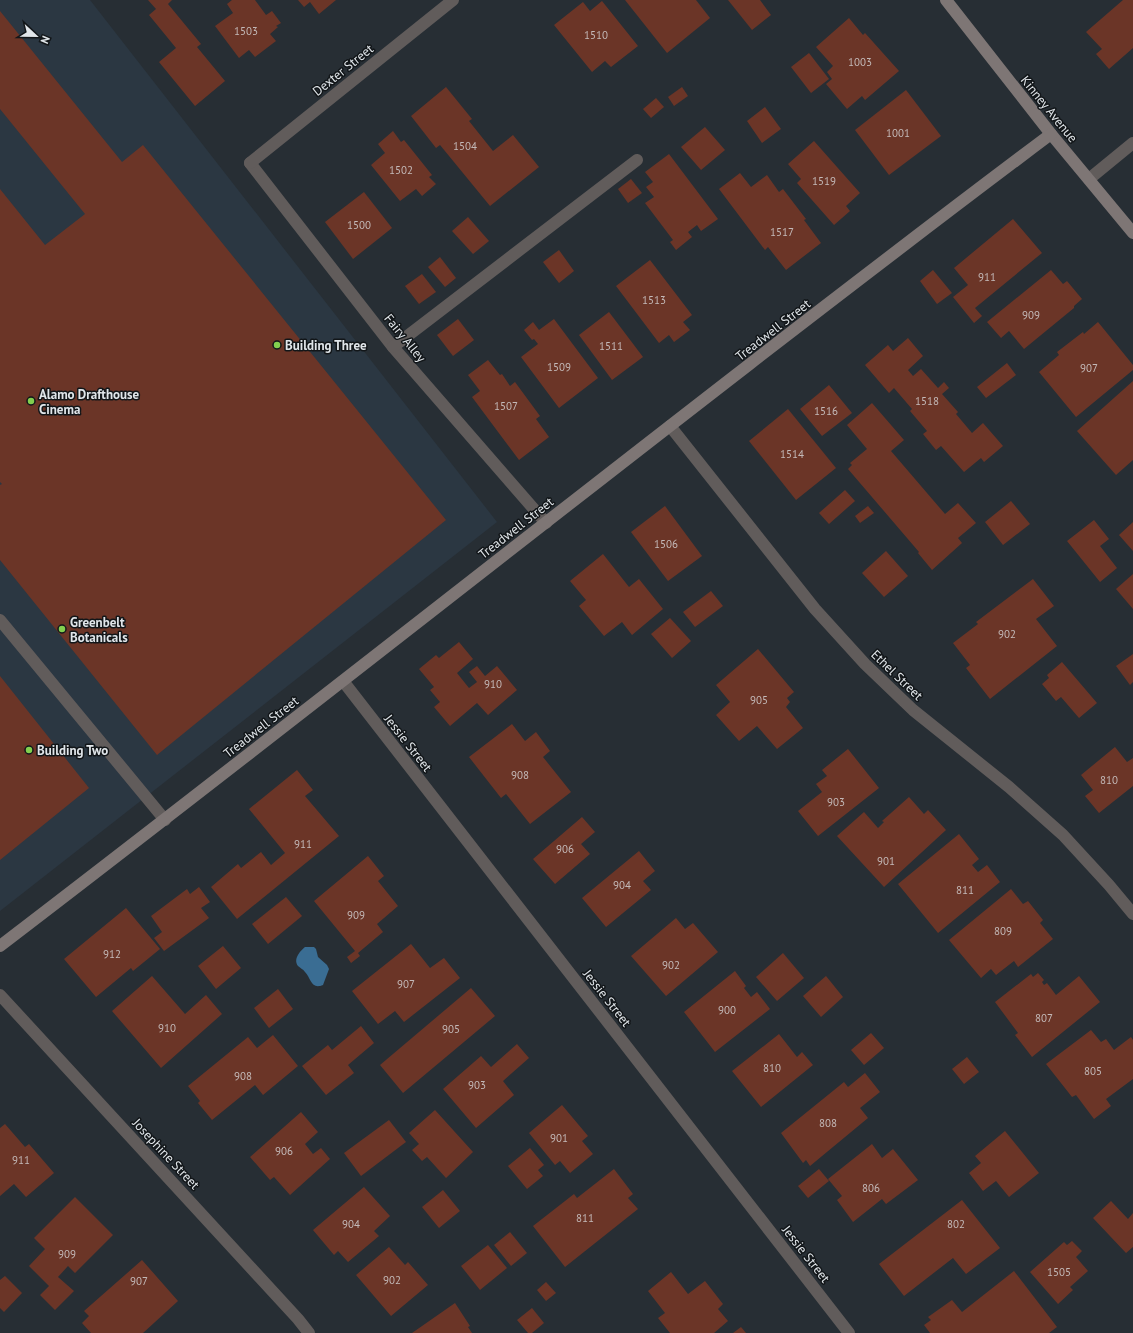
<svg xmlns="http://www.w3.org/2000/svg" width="1133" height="1333" viewBox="0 0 1133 1333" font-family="'PT Sans',sans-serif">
  <rect width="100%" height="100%" fill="#272e34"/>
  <path fill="#2b3742" d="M0 0H90L497 522 0 911Z"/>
  <path fill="#3a6d93" d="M305 947H314L316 949 318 957 327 965 329 969 323 985C311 990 311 978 305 972 303 969 300 968 298 966 293 959 300 951 305 947Z"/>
  <g fill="#6b3527">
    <path d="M148 0H172L168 4 201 44 197 47 225 81 195 106 159 62 176 48 149 15 156 9Z"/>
    <path d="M232 0H255L266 15 272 11 281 23 276 26 278 27 270 34 276 41 255 57 249 50 239 58 215 26 233 13 227 4Z"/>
    <path d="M298 0H336L319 14 310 2 304 7Z"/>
    <path d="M625 0H696L710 18 667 53Z"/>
    <path d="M728 0H760L771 15 752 30Z"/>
    <path d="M1123 0H1133V48L1109 69 1096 54 1102 49 1086 32Z"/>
    <path d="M602 1 638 46 611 67 605 61 592 72 554 25 583 2 590 11Z"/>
    <path d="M0 11 122 162 143 145 446 520 157 755 0 560V485L2 484 0 482V189L45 245 85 214 0 109Z"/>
    <path d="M849 18 863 35 865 33 899 71 865 100 862 96 847 109 826 84 832 79 827 72 833 66 816 47Z"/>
    <path d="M809 53 829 79 811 93 791 67Z"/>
    <path d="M446 87 472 119 469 121 493 151 513 135 539 167 490 206 440 145 436 148 411 116Z"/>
    <path d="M682 87 688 96 674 106 668 97Z"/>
    <path d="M906 90 941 136 889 175 855 130Z"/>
    <path d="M656 98 664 107 651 118 643 109Z"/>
    <path d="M765 107 781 129 762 143 747 121Z"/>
    <path d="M705 127 725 150 701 170 681 147Z"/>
    <path d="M393 131 401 142 404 140 432 175 429 177 436 184 422 196 416 189 400 201 371 165 385 153 378 144Z"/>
    <path d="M814 141 860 193 846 206 850 211 834 225 797 183 801 179 788 164Z"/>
    <path d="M669 154 718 219 701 231 697 225 688 232 692 237 676 250 670 242 673 240 645 203 654 197 646 187 653 182 645 172Z"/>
    <path d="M740 173 751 187 767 175 779 192 783 189 806 219 804 220 821 243 786 270 768 247 765 250 719 189Z"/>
    <path d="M631 179 642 193 628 203 618 189Z"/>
    <path d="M364 192 392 228 353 259 325 222Z"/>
    <path d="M468 217 489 241 473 254 452 231Z"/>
    <path d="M1013 219 1042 253 975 308 982 316 974 323 953 297 968 285 954 268Z"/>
    <path d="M559 250 574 271 559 283 543 262Z"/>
    <path d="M440 257 456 278 445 287 428 267Z"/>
    <path d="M650 260 692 315 683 322 690 330 674 342 669 335 659 343 616 286Z"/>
    <path d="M933 270 952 293 937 304 920 281Z"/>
    <path d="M1051 270 1063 284 1067 281 1082 299 1074 306V308L1024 349 1009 331 1001 338 987 322Z"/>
    <path d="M422 274 436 292 419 304 405 286Z"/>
    <path d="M609 312 643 357 612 380 579 335Z"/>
    <path d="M458 319 474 340 453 356 437 335Z"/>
    <path d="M554 319 598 378 559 408 521 357 538 344 534 339 532 340 524 330 533 322 539 330Z"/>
    <path d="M1098 322 1133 365V370L1076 417 1039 372 1059 355 1057 352 1083 332 1084 334Z"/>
    <path d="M908 338 923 356 908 370 913 376 921 369 938 388 944 382 949 388 942 394 958 412 956 414 972 433 983 423 1003 446 984 462 981 458 964 472 941 446 936 450 923 434 927 431 910 411 912 409 894 388 889 393 865 365 888 345 893 351Z"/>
    <path d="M488 360 500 375 502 374 510 386 515 382 540 416 536 419 549 437 519 460 472 397 480 391 468 375Z"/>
    <path d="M1007 363 1016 375 986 398 977 387Z"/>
    <path d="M1133 381V460L1116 475 1077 431Z"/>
    <path d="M829 385 852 413 822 436 800 409Z"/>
    <path d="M872 403 904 440 891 451 945 514 958 503 976 523 958 538 962 543 932 570 918 553 919 552 848 469 852 465 850 463 867 449 847 425Z"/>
    <path d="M788 409 836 468 796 500 749 441Z"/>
    <path d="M845 490 855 501 829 524 819 513Z"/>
    <path d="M1011 501 1030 524 1003 545 985 522Z"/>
    <path d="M665 506 702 556 668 581 631 532Z"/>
    <path d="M868 506 874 513 860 523 855 516Z"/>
    <path d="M1094 520 1109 539 1100 546 1117 568 1100 582 1067 541Z"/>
    <path d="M1133 522V551L1119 535Z"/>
    <path d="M886 551 908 576 884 597 862 573Z"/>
    <path d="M603 554 629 587 639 579 663 609 632 635 622 622 604 636 579 606 586 600 570 581Z"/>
    <path d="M1133 574V609L1116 589Z"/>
    <path d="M1033 579 1054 606 1036 619 1057 646 990 699 966 668 970 665 953 643 978 624 976 622Z"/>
    <path d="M711 591 723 606 695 627 683 612Z"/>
    <path d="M670 618 691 641 672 658 651 634Z"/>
    <path d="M459 642 473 659 457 673 469 688 477 682 469 672 477 666 485 676 497 666 517 690 488 715 477 703 450 726 434 707 440 702 430 690 434 687 419 669 436 655 439 658Z"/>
    <path d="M758 649 794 692 787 698 790 702 786 707 803 728 777 749 757 726 739 741 716 715 730 702 716 685Z"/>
    <path d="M1133 654V682L1130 685 1116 666Z"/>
    <path d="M1062 662 1097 703 1079 718 1061 697 1056 701 1042 684 1049 678 1047 675Z"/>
    <path d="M0 676 89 788 0 860Z"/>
    <path d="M512 724 525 741 536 732 550 751 543 757 571 792 530 824 506 794 501 798 469 757Z"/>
    <path d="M1115 747 1127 762 1133 758V786L1099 813 1085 796 1093 790 1081 775Z"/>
    <path d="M848 749 879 788 818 836 798 811 822 792 816 784 827 776 822 770Z"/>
    <path d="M297 770 313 790 305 796 339 836 237 919 211 887 238 864 241 868 261 852 271 865 285 853 249 809Z"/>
    <path d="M909 797 924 814 928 810 946 830 884 887 837 836 864 812 878 828 884 822 882 821Z"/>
    <path d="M582 817 595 832 581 844 590 854 555 884 533 859Z"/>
    <path d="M959 834 979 859 972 865 978 872 987 865 1000 882 938 933 898 884Z"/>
    <path d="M639 851 655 871 643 881 651 890 606 927 582 898Z"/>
    <path d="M368 856 384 876 378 881 398 906 377 924 383 932 358 953 360 956 351 963 347 957 355 951 314 901Z"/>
    <path d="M199 887 210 902 201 908 209 918 164 951 154 938 162 932 151 916 187 889 190 894Z"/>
    <path d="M1011 889 1023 904 1028 901 1043 920 1040 923 1053 939 1018 967 1014 961 996 975 991 969 981 978 949 940Z"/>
    <path d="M286 897 302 916 268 944 252 924Z"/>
    <path d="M126 908 160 949 133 971 131 968 96 997 64 959Z"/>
    <path d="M676 918 685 929 693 923 718 952 666 996 631 956Z"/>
    <path d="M411 944 430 968 444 958 460 978 404 1022 395 1011 378 1024 352 991Z"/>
    <path d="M223 946 241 968 216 989 198 966Z"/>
    <path d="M783 953 804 978 777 1001 756 977Z"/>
    <path d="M735 971 746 986 744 988 751 997 757 992 770 1009 715 1052 684 1012Z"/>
    <path d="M1038 973 1044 980 1042 982 1044 985 1047 983 1056 995 1079 976 1100 1002 1032 1057 1015 1035 1018 1033 995 1002 1031 974 1033 977Z"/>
    <path d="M152 976 185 1014 206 995 222 1014 161 1068 112 1011Z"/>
    <path d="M826 976 843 997 821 1017 803 996Z"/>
    <path d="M471 988 495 1016 403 1093 380 1065Z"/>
    <path d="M278 989 293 1009 269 1028 254 1008Z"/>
    <path d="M361 1026 374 1043 348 1065 354 1073 326 1095 302 1066 328 1045 332 1050Z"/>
    <path d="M1091 1030 1101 1042 1106 1039 1114 1050 1131 1037 1133 1040V1079L1106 1099 1111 1106 1094 1119 1076 1095 1072 1097 1046 1064Z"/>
    <path d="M871 1033 884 1048 864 1065 851 1050Z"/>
    <path d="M779 1034 797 1057 802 1052 813 1065 761 1107 732 1071Z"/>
    <path d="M273 1035 298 1066 263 1095 255 1085 212 1120 198 1103 200 1101 188 1086 248 1037 257 1048Z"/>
    <path d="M517 1044 529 1058 503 1081 514 1095 476 1128 443 1089 481 1056 491 1067Z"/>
    <path d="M967 1057 979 1072 964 1084 952 1069Z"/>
    <path d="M865 1073 880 1092 860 1108 868 1118 810 1166 806 1160 803 1163 781 1133 844 1082 848 1087Z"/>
    <path d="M562 1105 588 1136 582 1141 593 1154 570 1173 560 1161 555 1165 529 1133Z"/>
    <path d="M435 1110 473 1152 446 1178 427 1157 422 1161 412 1150 419 1144 409 1133Z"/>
    <path d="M301 1112 318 1132 305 1144 313 1154 321 1148 330 1159 290 1195 274 1177 270 1180 250 1157Z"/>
    <path d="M389 1120 406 1142 361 1176 344 1153Z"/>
    <path d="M5 1124 25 1147 29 1144 54 1173 26 1197 14 1184 0 1196V1128Z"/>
    <path d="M1005 1131 1039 1173 1009 1197 996 1181 983 1191 969 1173 981 1163 975 1156Z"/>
    <path d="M872 1144 882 1158 893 1149 918 1180 886 1204 882 1199 853 1222 837 1200 842 1196 828 1179Z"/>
    <path d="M530 1148 544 1165 538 1170 543 1176 527 1189 508 1166Z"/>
    <path d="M614 1169 633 1194 628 1198 638 1209 565 1267 533 1226 574 1194 577 1198Z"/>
    <path d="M819 1169 829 1181 808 1198 798 1186Z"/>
    <path d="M364 1187 390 1216 374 1231 379 1236 348 1262 338 1251 334 1255 313 1230Z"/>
    <path d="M443 1190 460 1211 439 1228 422 1207Z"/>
    <path d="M75 1197 113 1235 75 1273 68 1266 58 1277 74 1291 55 1310 40 1295 49 1286 29 1266 45 1249 34 1238Z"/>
    <path d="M962 1200 1000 1248 966 1274 953 1258 904 1296 879 1264Z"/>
    <path d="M1111 1201 1128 1219 1133 1213V1247L1126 1253 1093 1218Z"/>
    <path d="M510 1232 527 1253 511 1266 494 1245Z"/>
    <path d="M1072 1241 1082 1251 1076 1257 1088 1271 1070 1287 1073 1290 1058 1304 1030 1272 1064 1242 1067 1245Z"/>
    <path d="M488 1245 507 1268 480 1290 461 1266Z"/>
    <path d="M389 1247 405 1265 408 1262 428 1285 391 1316 356 1275Z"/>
    <path d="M142 1260 178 1301 143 1333H91L82 1323 89 1316 84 1311Z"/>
    <path d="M1014 1271 1057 1327 1049 1333H930L924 1325 931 1320 928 1317 952 1300 962 1312Z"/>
    <path d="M671 1272 688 1294 705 1281 723 1304 718 1309 728 1321 714 1333H670L658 1318 665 1313 648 1291Z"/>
    <path d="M5 1276 22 1293 4 1312 0 1308V1280Z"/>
    <path d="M546 1282 556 1293 546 1301 537 1290Z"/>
    <path d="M455 1303 470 1326 468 1327 472 1333H412Z"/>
    <path d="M532 1308 544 1323 532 1333H528L517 1320Z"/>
    <path d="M741 1327 746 1333H733Z"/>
  </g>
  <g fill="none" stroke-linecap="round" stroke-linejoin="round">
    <g stroke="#615c5b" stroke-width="12">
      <path d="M250 163 393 347 546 523"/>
      <path d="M393 347 637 160"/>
    </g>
    <g stroke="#615c5b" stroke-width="12">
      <path d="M250 163 453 0"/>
      <path d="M1089 179 1133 143"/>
      <path d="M670 426 815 609 865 664 913 710 1009 787 1063 835 1109 885 1133 914"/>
      <path d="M0 620 165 820"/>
      <path d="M343 681 849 1333"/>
      <path d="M0 995 298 1319 309 1333"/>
    </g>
    <g stroke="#7e7675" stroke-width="12">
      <path d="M946 0 1051 134 1133 233"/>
      <path d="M0 946C352 677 697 400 1051 134"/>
    </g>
  </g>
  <g fill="#82d04f" stroke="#121619" stroke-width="1.5">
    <circle cx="277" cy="345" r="4"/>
    <circle cx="31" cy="401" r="4"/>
    <circle cx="62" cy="629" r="4"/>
    <circle cx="29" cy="750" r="4"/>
  </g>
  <g text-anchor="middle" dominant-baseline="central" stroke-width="3" stroke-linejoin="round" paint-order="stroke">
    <g font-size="11" fill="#c4bab9">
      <text x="246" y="31">1503</text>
      <text x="596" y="35">1510</text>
      <text x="860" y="62">1003</text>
      <text x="898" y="133">1001</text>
      <text x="465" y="146">1504</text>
      <text x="401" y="170">1502</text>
      <text x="824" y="181">1519</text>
      <text x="359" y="225">1500</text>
      <text x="782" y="232">1517</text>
      <text x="987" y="277">911</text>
      <text x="654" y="300">1513</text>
      <text x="1031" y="315">909</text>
      <text x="611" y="346">1511</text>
      <text x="559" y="367">1509</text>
      <text x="1089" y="368">907</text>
      <text x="927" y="401">1518</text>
      <text x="506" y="406">1507</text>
      <text x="826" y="411">1516</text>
      <text x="792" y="454">1514</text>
      <text x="666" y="544">1506</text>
      <text x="1007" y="634">902</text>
      <text x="493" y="684">910</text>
      <text x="759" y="700">905</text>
      <text x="520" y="775">908</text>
      <text x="1109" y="780">810</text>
      <text x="836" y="802">903</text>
      <text x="303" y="844">911</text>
      <text x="565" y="849">906</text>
      <text x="886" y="861">901</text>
      <text x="622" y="885">904</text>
      <text x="965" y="890">811</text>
      <text x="356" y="915">909</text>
      <text x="1003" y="931">809</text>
      <text x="112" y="954">912</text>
      <text x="671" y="965">902</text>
      <text x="406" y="984">907</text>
      <text x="727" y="1010">900</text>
      <text x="1044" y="1018">807</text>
      <text x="167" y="1028">910</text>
      <text x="451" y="1029">905</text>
      <text x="772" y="1068">810</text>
      <text x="1093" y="1071">805</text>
      <text x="243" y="1076">908</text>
      <text x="477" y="1085">903</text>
      <text x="828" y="1123">808</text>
      <text x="559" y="1138">901</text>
      <text x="284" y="1151">906</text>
      <text x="21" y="1160">911</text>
      <text x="871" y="1188">806</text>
      <text x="585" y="1218">811</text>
      <text x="351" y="1224">904</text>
      <text x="956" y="1224">802</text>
      <text x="67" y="1254">909</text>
      <text x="1059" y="1272">1505</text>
      <text x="392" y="1280">902</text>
      <text x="139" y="1281">907</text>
    </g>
    <g font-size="13" fill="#e1e6ea" stroke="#121619">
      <text transform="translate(343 70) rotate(-39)">Dexter Street</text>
      <text transform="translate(1049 109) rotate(51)">Kinney Avenue</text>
      <text transform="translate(773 330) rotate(-38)">Treadwell Street</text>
      <text transform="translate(405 338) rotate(51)">Fairy Alley</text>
      <text transform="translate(516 528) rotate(-38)">Treadwell Street</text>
      <text transform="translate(897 675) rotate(44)">Ethel Street</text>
      <text transform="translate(261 727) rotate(-38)">Treadwell Street</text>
      <text transform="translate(408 743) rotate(52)">Jessie Street</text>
      <text transform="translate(607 998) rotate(52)">Jessie Street</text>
      <text transform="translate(166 1154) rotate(47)">Josephine Street</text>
      <text transform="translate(806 1254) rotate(52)">Jessie Street</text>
    </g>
    <g font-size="13" font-weight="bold" fill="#e1e6ea" stroke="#121619" text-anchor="start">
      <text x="285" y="345">Building Three</text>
      <text x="39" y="394">Alamo Drafthouse<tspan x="39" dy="15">Cinema</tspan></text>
      <text x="70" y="622">Greenbelt<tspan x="70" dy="15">Botanicals</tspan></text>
      <text x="37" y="750">Building Two</text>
    </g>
  </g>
  <g transform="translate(36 36) rotate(112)" stroke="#121619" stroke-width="3" paint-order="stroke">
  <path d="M0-3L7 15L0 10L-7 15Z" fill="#e1e6ea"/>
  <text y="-6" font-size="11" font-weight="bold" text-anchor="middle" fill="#e1e6ea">N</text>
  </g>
</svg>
